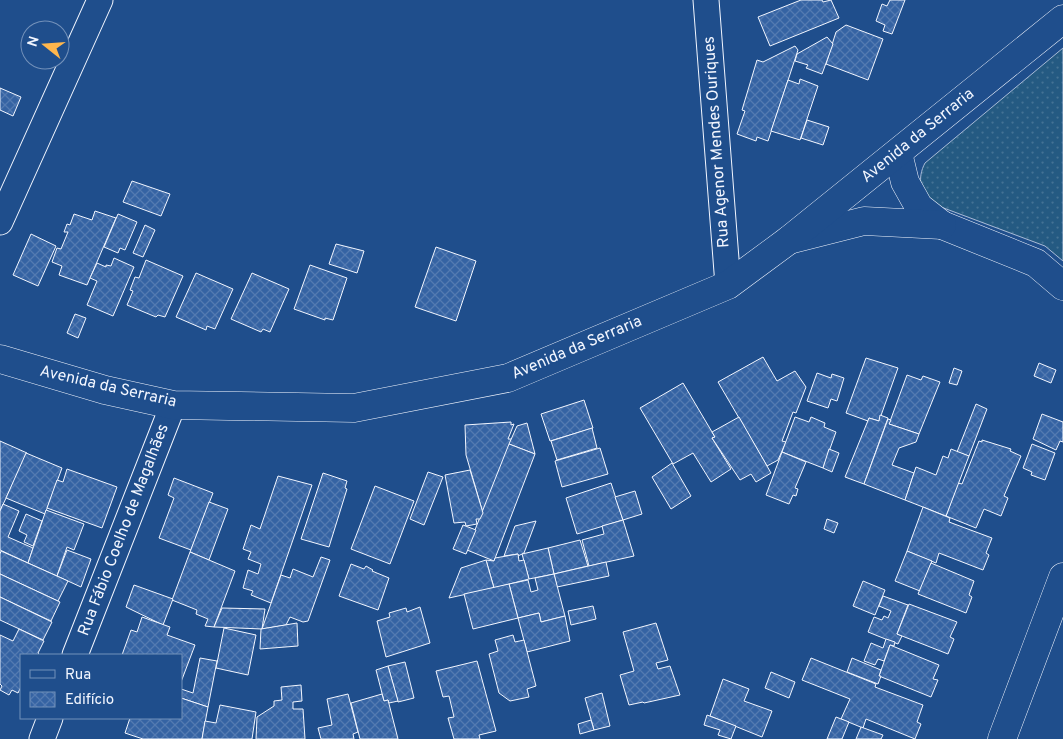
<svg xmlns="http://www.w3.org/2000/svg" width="1063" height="739" viewBox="0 0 1063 739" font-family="Overpass,sans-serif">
  <defs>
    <pattern id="grass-dots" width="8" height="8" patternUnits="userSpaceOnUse" patternTransform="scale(1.25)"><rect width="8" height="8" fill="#245a82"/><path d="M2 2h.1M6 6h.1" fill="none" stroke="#447295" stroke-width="1.8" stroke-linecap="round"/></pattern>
    <pattern id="building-cross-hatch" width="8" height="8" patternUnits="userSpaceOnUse" patternTransform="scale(1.25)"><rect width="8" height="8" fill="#3563a3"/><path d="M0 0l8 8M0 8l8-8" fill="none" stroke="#537ab1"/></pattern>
  </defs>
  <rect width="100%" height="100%" fill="#1f4e8c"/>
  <path fill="url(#grass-dots)" stroke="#a8bbd7" d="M1063 48V261L1045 246 933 204C920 193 917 178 925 163Z"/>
  <g fill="url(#building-cross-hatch)" stroke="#f2f6ff">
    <path d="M801 0H822L823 2 831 0 839 18 770 46 758 17Z"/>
    <path d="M890 0H905L892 34 883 31 885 25 876 21 882 4 887 6Z"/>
    <path d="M846 25 883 39 868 80 826 64 836 32Z"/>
    <path d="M827 37 833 44 822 74 806 68 808 65 795 61 797 54Z"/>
    <path d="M795 46 798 50 768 141 757 137 756 141 737 134 745 111 742 110 757 60 763 62Z"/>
    <path d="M800 79 818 86 800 140 771 131 788 80 799 84Z"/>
    <path d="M0 88 21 97 13 116 0 110Z"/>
    <path d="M807 120 829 127 823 145 801 138Z"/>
    <path d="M132 181 170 194 161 216 123 202Z"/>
    <path d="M95 211 116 218 87 285 59 275 62 266 52 262 57 248 61 249 68 232H64L67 224 70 225 74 214 92 220Z"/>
    <path d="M118 214 137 222 125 250 120 248 118 253 104 247Z"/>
    <path d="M145 225 155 230 143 257 133 253Z"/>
    <path d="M31 234 56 246 38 286 13 275Z"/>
    <path d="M336 244 364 251 357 273 329 264Z"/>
    <path d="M436 247 476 261 456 321 415 307Z"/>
    <path d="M114 258 134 267 113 316 87 305 97 281 90 278 97 263 106 267V265L111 266Z"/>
    <path d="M146 260 183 276 165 317 158 315 156 317 127 305 133 291 130 290 135 277 139 278Z"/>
    <path d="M310 265 347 278 333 320 325 318V320L294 309Z"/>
    <path d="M196 273 233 289 215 329 207 326 206 330 176 317Z"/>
    <path d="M252 273 289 289 270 332 263 329 261 332 231 319Z"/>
    <path d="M75 314 86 318 78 338 67 333Z"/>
    <path d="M763 357 777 381 795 371 806 387 796 413 793 412 782 441 786 442 778 460 767 466 718 382Z"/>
    <path d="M866 358 898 368 879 421 869 418 868 421 846 413Z"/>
    <path d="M1039 363 1056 370 1051 383 1034 376Z"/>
    <path d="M954 368 962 371 957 385 949 383Z"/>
    <path d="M817 373 831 378 832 374 844 378 837 401 831 399 828 408 807 401Z"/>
    <path d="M907 375 921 380 923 376 940 382 919 434 889 424Z"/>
    <path d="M683 383 715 437 712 438 731 469 711 482 693 453 673 464 640 408Z"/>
    <path d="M584 400 593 428 550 441 541 414Z"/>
    <path d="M976 404 987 409 969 456 957 452Z"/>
    <path d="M1042 414 1063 422V442L1060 441 1056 450 1033 439Z"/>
    <path d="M880 415 888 418 864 484 845 477 869 418 879 421Z"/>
    <path d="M739 417 771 473 756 482 751 474 740 480 712 438 715 437 712 432Z"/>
    <path d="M795 417 809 422 811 417 825 423 824 427 836 432 823 468 782 452Z"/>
    <path d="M888 419 891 420 889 424 919 434 916 442 899 448 892 465 914 473 905 500 864 484Z"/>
    <path d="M511 422V425L514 424 508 439H512L483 513 466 455 465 425Z"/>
    <path d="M527 423 535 454 509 444 517 426Z"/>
    <path d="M592 428 597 448 557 460 551 441Z"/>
    <path d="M982 440 1011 449 1010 451 1021 456 1004 496 1008 498 1001 516 984 509 976 528 946 516 958 483 962 484 979 441 982 442Z"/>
    <path d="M0 441 27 453 0 511Z"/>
    <path d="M509 444 535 454 494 561 467 550Z"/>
    <path d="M1032 444 1055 453 1045 480 1031 475 1032 472 1023 468Z"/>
    <path d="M600 448 608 474 562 487 555 461Z"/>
    <path d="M829 449 839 453 832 472 823 468Z"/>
    <path d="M951 449 969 456 946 516 905 500 916 467 936 475 943 456 948 458Z"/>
    <path d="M782 452 806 462 795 488 798 489 796 496 793 495 789 504 766 495Z"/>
    <path d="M26 453 62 468 45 514 6 498Z"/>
    <path d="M672 463 691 496 671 509 652 477Z"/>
    <path d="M67 469 117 487 102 528 47 508 57 480 63 482Z"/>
    <path d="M470 470 483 513 480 519H476L477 524 466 526 465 522 454 523 445 475Z"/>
    <path d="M428 472 443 477 424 525 410 519Z"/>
    <path d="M323 473 347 481 345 488 347 489 329 547 301 539Z"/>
    <path d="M278 476 312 485 271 603 251 595 253 591 243 588 248 570 258 574 261 564 248 559 251 552 243 549 251 525 260 529Z"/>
    <path d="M174 478 213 493 191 550 159 538 174 498 168 495Z"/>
    <path d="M611 483 623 520 577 534 566 498Z"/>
    <path d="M375 486 414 501 390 564 351 549Z"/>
    <path d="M635 491 642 514 623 520 615 497Z"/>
    <path d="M209 502 228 509 209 560 190 552Z"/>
    <path d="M3 504 19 511 8 537 33 548 28 563 0 550V511Z"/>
    <path d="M923 507 950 518 949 522 992 538 986 553 989 555 983 570 939 553 936 563 907 551Z"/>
    <path d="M46 510 84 524 74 550 67 547 57 576 28 563Z"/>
    <path d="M26 514 42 521 33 546 24 542 27 535 19 531Z"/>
    <path d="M827 519 838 523 834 533 824 529Z"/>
    <path d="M623 520 634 556 589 566 582 540 604 534 602 526Z"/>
    <path d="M536 521 524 553 518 556V554L504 556 515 526Z"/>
    <path d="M463 525 476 530 466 554 453 549Z"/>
    <path d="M580 540 588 566 554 574 548 548Z"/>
    <path d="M548 548 554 574 529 579 522 554Z"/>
    <path d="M67 550 91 559 81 587 57 576Z"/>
    <path d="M1 551 68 581 58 601 0 574V554Z"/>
    <path d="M907 551 932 561 920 591 895 581Z"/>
    <path d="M190 552 235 571 214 627 205 626 208 619 196 614 197 610 172 600Z"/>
    <path d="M518 554 519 561 524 560 529 579 494 588 486 560 494 561 495 558Z"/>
    <path d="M321 557 330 560 308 621 303 622 290 617 286 625 262 629 281 575 290 578 293 569 313 577Z"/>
    <path d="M486 560 494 588 449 598 461 568Z"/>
    <path d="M606 562 609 576 557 587 554 574Z"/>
    <path d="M931 563 974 581 969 595 972 597 966 613 918 594Z"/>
    <path d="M351 564 364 569 366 566 373 570 372 571 389 578 378 610 339 596Z"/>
    <path d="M0 574 60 602 51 621 0 597Z"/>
    <path d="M554 574 565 616 541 622 539 613 518 618 509 584 528 580 531 592 538 590 535 578Z"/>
    <path d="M863 581 885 590 875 615 853 606Z"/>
    <path d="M509 584 518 618 473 629 464 594Z"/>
    <path d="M134 585 173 599 163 625 126 607Z"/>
    <path d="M883 596 908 605 897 634 902 636 898 644 868 632 874 617 882 620 884 616 888 618 891 611 879 606Z"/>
    <path d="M0 597 52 622 43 640 0 620Z"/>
    <path d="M909 604 957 622 950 637 954 639 948 654 897 634Z"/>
    <path d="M593 606 596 619 571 625 568 611Z"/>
    <path d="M420 607 430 643 386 657 377 621 390 617 389 613 406 608 407 612Z"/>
    <path d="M222 608 265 609 262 629 214 627Z"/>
    <path d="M539 613 541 622 565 616 570 641 527 652 518 618Z"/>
    <path d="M142 617 170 627 167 635 195 645 181 682V655H122L131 630 137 632Z"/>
    <path d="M297 623 298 646 260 649 261 629Z"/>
    <path d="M656 623 668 660 656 663 658 669 670 666 680 695 644 703 643 702 629 705 620 675 634 671 623 632Z"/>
    <path d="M224 628 256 635 248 675 216 668Z"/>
    <path d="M19 629 44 641 38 653 40 655H21V687L18 693 12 690 9 695 0 690 2 686 0 684V635L13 641Z"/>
    <path d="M513 635 515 642 524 640 536 686 527 689 529 697 510 701 499 693 489 654 498 651 495 640Z"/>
    <path d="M886 639 895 642 894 646 890 645 884 661 878 659 875 665 864 661 871 643 883 648Z"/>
    <path d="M890 645 939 665 933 679 938 680 931 697 879 676Z"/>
    <path d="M200 658 217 661 208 707 181 698V689L193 693Z"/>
    <path d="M811 658 876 684 875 687 923 705 917 722 921 724 915 739 866 719 863 728 841 719 850 699 802 680Z"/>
    <path d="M852 658 881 670 879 676H881L878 684 847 672Z"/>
    <path d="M477 661 496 731 479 735 480 739H454L448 718 454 717 449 696 443 697 436 671Z"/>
    <path d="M405 662 414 698 398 702 388 666Z"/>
    <path d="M388 666 398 701 389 703 388 700 384 701 376 670Z"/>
    <path d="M771 672 795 682 789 698 765 688Z"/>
    <path d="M723 679 749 689 744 701 772 711 762 737 710 716Z"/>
    <path d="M301 685 302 701 293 702V709H303L305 739H256L257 717 274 706V701L282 700 281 687Z"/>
    <path d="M602 693 610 726 594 730 585 698Z"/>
    <path d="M348 694 358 732 353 734 354 739H321L318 728 332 725 327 699Z"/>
    <path d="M382 694 384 701 388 700 398 739H360L351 703Z"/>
    <path d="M181 698 208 707 202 739H143L125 733 130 718H181Z"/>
    <path d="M220 705 256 712 252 739H202L205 721 216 723Z"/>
    <path d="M707 715 736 726 731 739 718 735 720 730 704 725Z"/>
    <path d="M836 717 849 722 842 739H827Z"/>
    <path d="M591 720 594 730 580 734 578 724Z"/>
    <path d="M861 727 883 735 881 739H856Z"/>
  </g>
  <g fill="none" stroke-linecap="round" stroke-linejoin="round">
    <g stroke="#f2f6ff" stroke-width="27">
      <g id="minor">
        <path d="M706 0 728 285"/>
        <path d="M0 222 100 0"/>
        <path d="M75 655 173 405"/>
        <path d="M42 739 50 718"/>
      </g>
    </g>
    <g stroke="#f2f6ff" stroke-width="29">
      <g id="tertiary">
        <path d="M898 153 905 182 919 207 942 225 1036 263 1063 286"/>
        <path d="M789 240 864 221 942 225"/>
        <path d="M1002 739 1063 577"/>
      </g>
    </g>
    <g stroke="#f2f6ff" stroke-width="29">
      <path id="secondary" d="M0 359 105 390 173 405 354 408 508 378 728 285 789 240 1063 19"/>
    </g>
    <use href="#minor" stroke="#1f4e8c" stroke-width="25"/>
    <use href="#tertiary" stroke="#1f4e8c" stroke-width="28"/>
    <use href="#secondary" stroke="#1f4e8c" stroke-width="28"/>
  </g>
  <g text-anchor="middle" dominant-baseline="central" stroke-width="4" stroke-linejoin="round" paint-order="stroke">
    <g font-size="16" fill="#f2f6ff" stroke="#1f4e8c">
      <text transform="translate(918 136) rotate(-39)">Avenida da Serraria</text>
      <text transform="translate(717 142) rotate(-94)">Rua Agenor Mendes Ouriques</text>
      <text transform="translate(577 348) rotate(-23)">Avenida da Serraria</text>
      <text transform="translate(108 387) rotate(13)">Avenida da Serraria</text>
      <text transform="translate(124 530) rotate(-69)">Rua Fábio Coelho de Magalhães</text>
    </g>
  </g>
  <rect x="20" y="654" width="162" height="65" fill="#1f4e8c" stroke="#7391ba"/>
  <rect x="30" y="670" width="25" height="8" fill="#1f4e8c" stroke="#7391ba"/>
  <text x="65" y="679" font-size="15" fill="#f2f6ff">Rua</text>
  <rect x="30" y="692" width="25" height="15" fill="url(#building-cross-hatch)" stroke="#7391ba"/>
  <text x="65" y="704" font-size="15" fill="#f2f6ff">Edifício</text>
  <g transform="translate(45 45) rotate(287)"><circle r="24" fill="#1f4e8c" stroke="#7391ba"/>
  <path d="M0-4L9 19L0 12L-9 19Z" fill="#ffb74d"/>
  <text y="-8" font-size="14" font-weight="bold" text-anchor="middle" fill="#f2f6ff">N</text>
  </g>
</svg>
